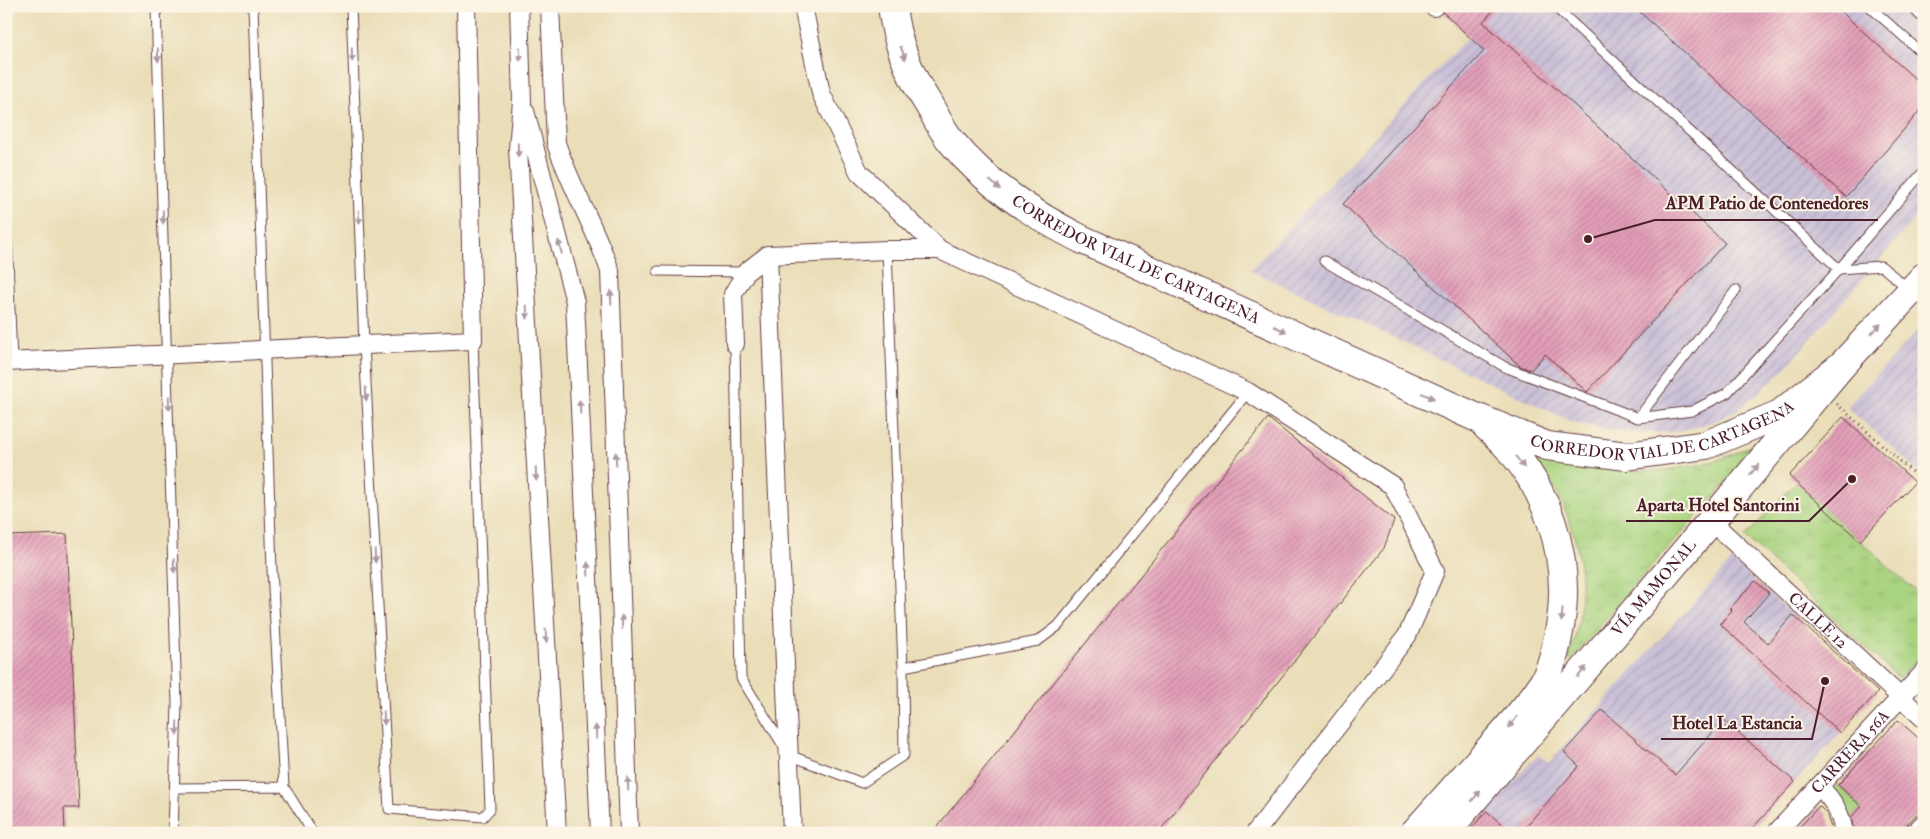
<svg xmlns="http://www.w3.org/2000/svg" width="1930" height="839" font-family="'IM FELL Double Pica',serif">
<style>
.industrial{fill:url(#industrial-furrows)}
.grass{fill:url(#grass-tufts);stroke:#797955}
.building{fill:url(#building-hatch)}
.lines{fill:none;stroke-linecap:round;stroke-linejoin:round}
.service-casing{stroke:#623c40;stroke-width:11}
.minor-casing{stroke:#623c40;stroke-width:20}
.primary-casing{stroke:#623c40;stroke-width:30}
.path{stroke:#623c40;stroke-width:3;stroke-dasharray:1 4;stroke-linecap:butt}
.service{stroke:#fff;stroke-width:9}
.minor{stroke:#fff;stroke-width:18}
.primary{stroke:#fff;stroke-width:28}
.oneway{fill:#ae9aa0}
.labels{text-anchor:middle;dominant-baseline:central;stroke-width:4;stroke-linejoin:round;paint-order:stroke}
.street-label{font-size:16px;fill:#4a1f2b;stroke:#fcf5e5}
.leader{fill:none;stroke:#4a1f2b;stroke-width:2}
.callout-dot{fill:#4a1f2b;stroke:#fcf5e5;stroke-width:2}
.callout-label{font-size:18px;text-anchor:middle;font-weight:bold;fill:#4a1f2b;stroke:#fcf5e5;stroke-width:4;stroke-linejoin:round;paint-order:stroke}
</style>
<defs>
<pattern id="industrial-furrows" width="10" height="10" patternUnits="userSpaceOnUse" patternTransform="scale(1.25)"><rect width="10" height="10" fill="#c9bfd7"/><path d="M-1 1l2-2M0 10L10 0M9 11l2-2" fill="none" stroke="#aea4b9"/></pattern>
<pattern id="grass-tufts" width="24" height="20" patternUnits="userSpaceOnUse" patternTransform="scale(1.25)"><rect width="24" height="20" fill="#a8d37f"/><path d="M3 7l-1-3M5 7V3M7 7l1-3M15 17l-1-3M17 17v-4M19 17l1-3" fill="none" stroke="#92b56e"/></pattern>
<pattern id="building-hatch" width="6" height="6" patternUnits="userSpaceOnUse" patternTransform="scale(1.25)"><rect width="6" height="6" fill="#e39fb9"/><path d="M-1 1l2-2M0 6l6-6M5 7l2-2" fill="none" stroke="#ba8197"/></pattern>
</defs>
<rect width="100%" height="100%" fill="#fcf5e5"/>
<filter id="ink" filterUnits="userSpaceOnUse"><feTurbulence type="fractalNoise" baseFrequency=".02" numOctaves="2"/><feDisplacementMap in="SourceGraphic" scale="10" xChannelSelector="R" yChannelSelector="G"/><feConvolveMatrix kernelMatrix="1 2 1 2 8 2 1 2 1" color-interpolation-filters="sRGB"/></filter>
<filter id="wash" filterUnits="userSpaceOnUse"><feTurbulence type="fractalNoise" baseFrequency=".0096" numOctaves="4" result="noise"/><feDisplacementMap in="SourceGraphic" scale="20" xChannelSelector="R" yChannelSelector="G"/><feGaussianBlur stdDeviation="1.12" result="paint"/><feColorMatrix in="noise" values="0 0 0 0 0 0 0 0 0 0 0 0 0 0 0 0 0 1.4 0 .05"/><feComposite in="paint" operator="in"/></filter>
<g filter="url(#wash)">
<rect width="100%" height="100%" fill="#eadeb9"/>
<path class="industrial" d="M 1497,6 L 1905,6 L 1924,23 L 1924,208 L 1781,373 L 1733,413 L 1710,423 L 1678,432 L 1641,433 L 1608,430 L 1573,422 L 1250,270 Z
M 1924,324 L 1924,476 L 1847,407 Z
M 1732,560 L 1793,615 L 1756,656 L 1840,733 L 1748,833 L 1467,833 L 1538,754 L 1549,763 Z"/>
<path class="grass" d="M 1516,438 C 1539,447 1561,456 1585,463 C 1625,475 1674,472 1714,461 C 1725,458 1736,453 1746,448 C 1751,446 1754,442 1760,441 L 1761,444 L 1622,599 L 1571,660 L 1568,659 C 1588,608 1585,550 1561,501 C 1550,477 1533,458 1516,438 Z
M 1796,482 L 1924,599 L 1924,652 L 1899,678 L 1745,537 Z
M 1838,785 L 1867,812 L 1855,814 L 1849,819 L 1832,792 Z"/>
<g id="blocks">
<path class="building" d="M 1445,6 L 1497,6 L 1483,22 L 1725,243 L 1587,392 L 1545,354 L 1531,370 L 1520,366 L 1343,204 L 1484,51 L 1443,12 Z
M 1633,6 L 1835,6 L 1924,87 L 1924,106 L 1846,197 Z
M 1843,417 L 1915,482 L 1860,541 L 1789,476 Z
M 1268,418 L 1394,520 L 1384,548 L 1158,833 L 932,833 Z
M 67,534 L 79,808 L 64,808 L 65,833 L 6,833 L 6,536 Z
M 1755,581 L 1769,593 L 1744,622 L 1768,643 L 1793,615 L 1878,692 L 1840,733 L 1720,624 L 1732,610 L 1730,608 Z
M 1602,710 L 1675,775 L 1724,720 L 1795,782 L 1748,833 L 1520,833 L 1579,766 L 1564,752 Z
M 1898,720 L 1924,743 L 1924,811 L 1916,815 L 1906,825 L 1904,833 L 1854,833 L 1851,817 L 1862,807 L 1838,785 Z
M 1819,806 L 1826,813 L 1833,833 L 1794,833 Z
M 1487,811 L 1511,833 L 1467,833 Z"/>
</g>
</g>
<g filter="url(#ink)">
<use href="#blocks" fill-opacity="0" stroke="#623c40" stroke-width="1"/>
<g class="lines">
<g class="service-casing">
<path id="service" d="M 156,6 L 177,704 L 173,833
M 253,6 L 272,569 L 284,787 L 313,833
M 351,6 L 364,345 L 389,809 L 483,817 L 490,809 L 473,340
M 1554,6 L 1839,269 L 1881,266 L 1909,289
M 1869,6 L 1924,55
M 6,206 L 12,362
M 1324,261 L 1505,367 L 1638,418 L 1692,411 L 1727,393 L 1839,269 L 1924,171
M 658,271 L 746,272
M 735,344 L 741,678 L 789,755 L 862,783 L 904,755 L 903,667 L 887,250
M 1638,418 L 1736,290
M 903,667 L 1038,641 L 1058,626 L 1248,392
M 175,788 L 284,787"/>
</g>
<g class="minor-casing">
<g id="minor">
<path d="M 519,6 L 522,101 L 518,149 L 557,833"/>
<path d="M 550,6 L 556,143 C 571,187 595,227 610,271 L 629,833"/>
<path d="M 803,6 L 821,93 L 859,172 L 940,250"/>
<path d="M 1917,6 L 1924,13"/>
<path d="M 1434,7 L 1435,6"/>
<path d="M 525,111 L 575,302 L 600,833"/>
<path d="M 768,255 L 792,833"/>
<path d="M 735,344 L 733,294 L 746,272 L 768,255 L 887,250 L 940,250 L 1248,392 L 1393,486 L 1435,571 L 1407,636 L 1255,833"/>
<path d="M 6,362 L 473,340 L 466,6"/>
<path id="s1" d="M 1711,521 L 1924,719"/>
<path d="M 1819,786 C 1833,800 1841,813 1844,833"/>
<path id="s2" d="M 1776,833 L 1924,672"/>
<path d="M 1914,833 L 1924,823"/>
</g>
</g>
<g class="primary-casing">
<g id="primary">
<path id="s3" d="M 892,6 C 896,42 910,76 929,105 C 936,117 942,130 951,141 C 986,184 1032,214 1081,239 L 1473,416 L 1547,446 L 1627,456 L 1706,445 L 1780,414 L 1842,365"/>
<path d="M 1414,833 C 1439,805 1465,776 1490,748 C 1506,730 1530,704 1543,683 C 1551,670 1555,652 1558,637 C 1575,559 1547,477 1486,426"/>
<path id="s4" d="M 1445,833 L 1711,521 L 1842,365 L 1924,277"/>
</g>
</g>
<path class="path" d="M 1837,404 L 1924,483"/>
<use href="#service" class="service"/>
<use href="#minor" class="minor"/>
<use href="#primary" class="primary"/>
</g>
<defs><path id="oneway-solid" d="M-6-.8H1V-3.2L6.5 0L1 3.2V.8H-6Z" transform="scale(1.25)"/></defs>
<g class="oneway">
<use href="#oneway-solid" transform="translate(903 53) rotate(70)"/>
<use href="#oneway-solid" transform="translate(520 54) rotate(88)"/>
<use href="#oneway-solid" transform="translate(158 55) rotate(88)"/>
<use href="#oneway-solid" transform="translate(352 55) rotate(88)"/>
<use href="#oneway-solid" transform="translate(518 150) rotate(89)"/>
<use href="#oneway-solid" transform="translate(995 185) rotate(41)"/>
<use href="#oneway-solid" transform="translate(163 217) rotate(88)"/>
<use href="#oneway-solid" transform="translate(359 217) rotate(88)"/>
<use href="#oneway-solid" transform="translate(560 247) rotate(-105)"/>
<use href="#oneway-solid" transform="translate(611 297) rotate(-92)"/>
<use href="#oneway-solid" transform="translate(527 312) rotate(87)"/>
<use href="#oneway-solid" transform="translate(1280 329) rotate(24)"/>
<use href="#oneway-solid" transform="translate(1876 329) rotate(-47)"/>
<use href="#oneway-solid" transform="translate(366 394) rotate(87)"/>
<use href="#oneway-solid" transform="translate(1428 396) rotate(24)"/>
<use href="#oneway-solid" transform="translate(169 403) rotate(88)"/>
<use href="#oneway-solid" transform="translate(580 407) rotate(-93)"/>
<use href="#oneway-solid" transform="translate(616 459) rotate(-92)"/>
<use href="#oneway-solid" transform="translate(1520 462) rotate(53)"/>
<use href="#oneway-solid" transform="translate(1754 470) rotate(-50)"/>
<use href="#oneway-solid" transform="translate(536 474) rotate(87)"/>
<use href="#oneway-solid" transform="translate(375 556) rotate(87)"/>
<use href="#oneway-solid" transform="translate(174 566) rotate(88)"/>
<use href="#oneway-solid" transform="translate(588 569) rotate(-93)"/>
<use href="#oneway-solid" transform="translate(1562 615) rotate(95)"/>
<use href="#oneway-solid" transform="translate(622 622) rotate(-92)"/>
<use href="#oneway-solid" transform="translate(546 636) rotate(87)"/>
<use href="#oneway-solid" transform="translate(1582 672) rotate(-50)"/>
<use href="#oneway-solid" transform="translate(384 718) rotate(87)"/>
<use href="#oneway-solid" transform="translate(1513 722) rotate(128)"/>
<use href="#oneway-solid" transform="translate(177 728) rotate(92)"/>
<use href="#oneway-solid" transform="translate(596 732) rotate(-93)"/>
<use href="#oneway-solid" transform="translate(628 784) rotate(-92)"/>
<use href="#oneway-solid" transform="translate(1476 796) rotate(-49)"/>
</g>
</g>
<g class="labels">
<g class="street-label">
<text stroke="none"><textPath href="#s3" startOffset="371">CORREDOR VIAL DE CARTAGENA</textPath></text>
<text stroke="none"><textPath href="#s3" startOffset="942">CORREDOR VIAL DE CARTAGENA</textPath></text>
<text stroke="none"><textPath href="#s4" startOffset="322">VÍA MAMONAL</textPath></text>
<text stroke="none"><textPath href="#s1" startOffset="146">CALLE 12</textPath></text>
<text stroke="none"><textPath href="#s2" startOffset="110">CARRERA 56A</textPath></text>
</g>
</g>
<path class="leader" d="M1588 239L1655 220H1878M1852 479L1809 521H1626M1825 681L1812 739H1661"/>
<g class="callout-dot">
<circle cx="1588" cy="239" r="5"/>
<circle cx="1852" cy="479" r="5"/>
<circle cx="1825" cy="681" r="5"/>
</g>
<g class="callout-label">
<text x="1767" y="209">APM Patio de Contenedores</text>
<text x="1718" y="511">Aparta Hotel Santorini</text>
<text x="1737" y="729">Hotel La Estancia</text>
</g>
<rect width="1930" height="839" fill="none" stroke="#fcf5e5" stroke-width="25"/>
</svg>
